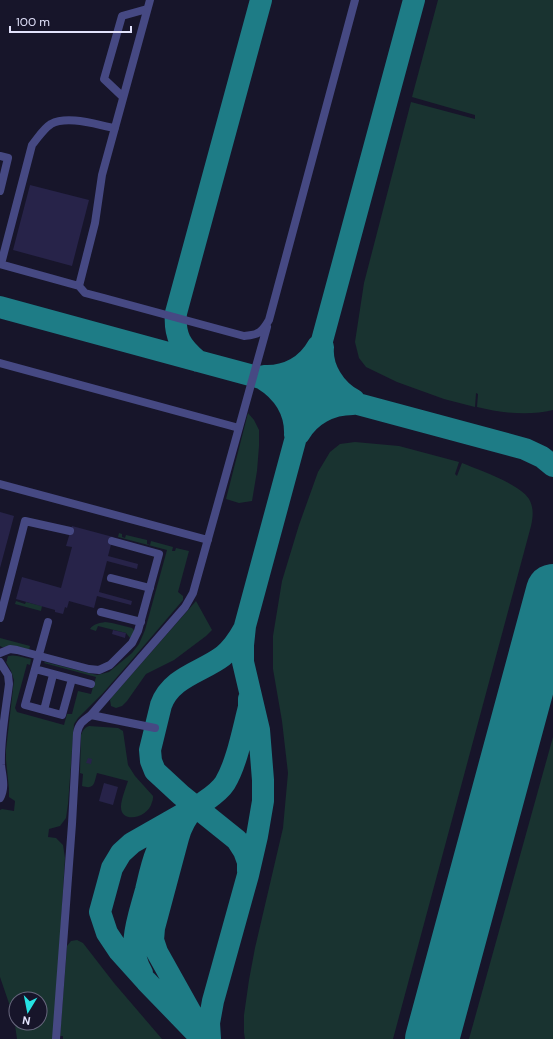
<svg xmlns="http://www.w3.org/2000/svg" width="553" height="1039" font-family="'DM Sans',sans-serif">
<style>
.green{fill:#193330;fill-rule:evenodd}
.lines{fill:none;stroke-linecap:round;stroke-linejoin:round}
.taxiway{stroke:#1e7c86;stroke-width:22}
.runway{stroke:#1e7c86;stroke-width:54}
.building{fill:#272349}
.minor{stroke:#464983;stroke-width:8}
</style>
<rect width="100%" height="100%" fill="#17152a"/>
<path class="green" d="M 438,0 L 553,0 L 553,410 C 529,416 501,413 477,407 L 478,394 L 476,393 L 475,407 L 444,399 L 397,382 L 366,367 L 359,358 L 355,342 L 364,283 L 411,102 L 475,119 L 475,115 L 412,97 Z
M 248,413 L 254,420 L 259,430 L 259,446 L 257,471 L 252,501 L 239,503 L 226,499 Z
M 355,442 L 399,446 L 459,462 L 455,474 L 457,476 L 462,463 C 479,470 520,484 529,499 C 534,508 533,517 531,526 L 393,1039 L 245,1039 L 244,1033 L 244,1015 L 249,980 L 255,948 L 283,828 L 288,773 L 282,721 L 273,669 L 273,636 L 282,581 L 299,525 L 318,472 L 330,452 L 340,444 Z
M 119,533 L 122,534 L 122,537 L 125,538 L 126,535 L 147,540 L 147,544 L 150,545 L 151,541 L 173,547 L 172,551 L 175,551 L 176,548 L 189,551 L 178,592 L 183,596 L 183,600 L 130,662 L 103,693 L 78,718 L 74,724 L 68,804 L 66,818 L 60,826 L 49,829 L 48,837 L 56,838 L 63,845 L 65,858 L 54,1039 L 17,1039 L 14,1018 L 0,977 L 0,810 L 2,809 L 14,811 L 15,801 L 9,797 L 9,789 L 6,760 L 6,750 L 14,680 L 11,671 L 6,662 L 7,661 L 7,659 L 8,656 C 16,654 24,658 31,659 L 30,665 L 27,664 L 15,708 L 17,712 L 64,725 L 67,714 L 72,714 L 78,691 L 91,694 L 96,677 L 44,663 L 45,662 L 97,675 L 109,672 L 132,653 L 139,644 L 145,630 L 167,550 L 118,537 ZM 16,999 L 40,999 L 40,1023 L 16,1023 Z
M 16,601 L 25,604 L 26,602 L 42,606 L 41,611 L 15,604 Z
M 196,601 L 212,630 L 206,636 L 174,660 L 146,674 L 127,701 L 122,706 L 116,708 L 111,706 L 110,700 L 112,697 Z
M 105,622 L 112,623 L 132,628 L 134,630 L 134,633 L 130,638 L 126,633 L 98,626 L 96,631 L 90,629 C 93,624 100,623 105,622 Z
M 0,638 L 30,646 L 29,650 L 2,647 L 0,646 Z
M 89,726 L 118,728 L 123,731 L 128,765 L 135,776 L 153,796 C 153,798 153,800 152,802 C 148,819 120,824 121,806 C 121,800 126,787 128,781 L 97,773 C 94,783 95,790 82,786 L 83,774 L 80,773 L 81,735 C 83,730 84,728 89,726 Z
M 553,737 L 553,1039 L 469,1039 Z
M 77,940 L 83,943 L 114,983 L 162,1039 L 63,1039 L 63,1036 L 60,1036 L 67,946 L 71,941 Z"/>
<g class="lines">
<path class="taxiway" d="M 0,307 L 198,361 L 525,449 L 542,457 L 553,466
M 323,347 C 321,368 335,390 354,400
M 198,361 C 181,347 174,336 176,313 L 261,0
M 264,376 C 287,377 307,366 318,346
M 263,379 C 283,391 296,411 295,435
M 299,434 C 310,415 330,404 353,404
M 244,629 C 238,640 233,648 223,656 C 202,672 171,677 161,705 L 150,750 L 151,761 L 155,771 L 181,795 L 237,840 L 244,851 L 248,862 L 248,871
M 194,809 C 186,817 181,827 178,838 L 154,928 L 153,940 L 157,952 L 195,1020
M 142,973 C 126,947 139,917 146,890 C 149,877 152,863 157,851 C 161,840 169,830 177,821
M 202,1039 L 146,981 L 119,951 L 107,933 L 100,912 L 112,868 L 121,853 L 132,843 L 204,802 C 211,797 220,791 225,783 C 237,763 243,730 249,707 L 249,699
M 210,1039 L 209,1023 L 213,1001 L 248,875 L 257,836 L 263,801 L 263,780 L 259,730 L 243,662 L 243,645 L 245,626 L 414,0"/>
<path class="runway" d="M 432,1039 L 553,591"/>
</g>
<path class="building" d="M 30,185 L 89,200 L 72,266 L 13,250 Z
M 0,512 L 14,516 L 0,568 Z
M 72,526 L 113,537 L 108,556 L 138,564 L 137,569 L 107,561 L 99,592 L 132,601 L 131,605 L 97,596 L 94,608 L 69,601 L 67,608 L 65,607 L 63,614 L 55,612 L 55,610 L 16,599 L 22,577 L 61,588 L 72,547 L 66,546 Z
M 113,630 L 126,633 L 125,638 L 112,634 Z
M 88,758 L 92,759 L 91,764 L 86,763 Z
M 104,783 L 118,787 L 113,805 L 99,801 Z"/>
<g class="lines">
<path class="minor" d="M 123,97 L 104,79 L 122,16 L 147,9
M 0,156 L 8,158 L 0,191
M 0,264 L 79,286 L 85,293 L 104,298 L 244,336 C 259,335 262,332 269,320 L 355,0
M 1,264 L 32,145 C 38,138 43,129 51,124 C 68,115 97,125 115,128
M 79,286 L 95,223 L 102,175 L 150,0
M 0,363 L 239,428
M 0,484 L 208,540
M 111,578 L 150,588
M 101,612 L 141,622
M 0,618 L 25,521 L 70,531
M 48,622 L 25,705 L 62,715 L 72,679
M 0,653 L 10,649 L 17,650 L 89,669 L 99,670 L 110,665 L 132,643 L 138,631 L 159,554 L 112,541
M 0,662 L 8,675 L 9,684 C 6,709 0,739 1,765 C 2,776 6,787 0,798
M 35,669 L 91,684
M 44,710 L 53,675
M 91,715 L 185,607 L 193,593 L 267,327
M 56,1039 L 72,824 L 77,733 C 79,723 83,721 91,715 L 155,728"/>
</g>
<g transform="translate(28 1011) rotate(190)"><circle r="19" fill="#17152a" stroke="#68677e"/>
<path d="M0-3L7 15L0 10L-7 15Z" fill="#26e2e3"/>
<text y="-6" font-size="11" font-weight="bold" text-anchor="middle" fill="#e2e2fb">N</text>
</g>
<path d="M10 26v6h121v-6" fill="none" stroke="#e2e2fb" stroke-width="2"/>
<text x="16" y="26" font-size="12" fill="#e2e2fb" stroke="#17152a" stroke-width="3" paint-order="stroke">100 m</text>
</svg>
